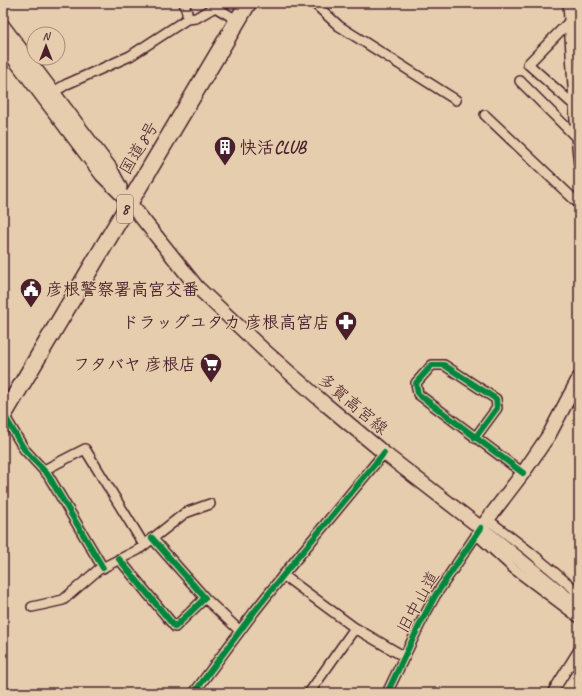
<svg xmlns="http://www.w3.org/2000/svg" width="582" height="696" font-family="Caveat,'Klee One',sans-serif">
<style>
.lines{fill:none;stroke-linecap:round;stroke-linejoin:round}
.minor-casing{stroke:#4a1f2b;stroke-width:12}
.secondary-casing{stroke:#4a1f2b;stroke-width:16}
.trunk-casing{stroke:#4a1f2b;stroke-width:19}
.minor{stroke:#e5cdad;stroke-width:9}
.secondary{stroke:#e5cdad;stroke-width:13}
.trunk{stroke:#e5cdad;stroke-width:16}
.rail{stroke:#4a1f2b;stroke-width:2.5}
.cycleway-casing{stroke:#e5cdad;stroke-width:8}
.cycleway{stroke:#00873e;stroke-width:6}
.labels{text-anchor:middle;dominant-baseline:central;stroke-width:3;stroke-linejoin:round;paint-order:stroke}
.shield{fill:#e5cdad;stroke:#785352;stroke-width:1}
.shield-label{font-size:16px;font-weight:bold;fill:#4a1f2b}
.poi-label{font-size:17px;font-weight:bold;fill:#4a1f2b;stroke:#e5cdad;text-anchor:start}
.street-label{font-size:17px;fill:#4a1f2b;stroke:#e5cdad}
</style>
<rect width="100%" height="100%" fill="#e5cdad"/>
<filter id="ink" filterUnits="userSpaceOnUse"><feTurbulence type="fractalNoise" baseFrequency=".025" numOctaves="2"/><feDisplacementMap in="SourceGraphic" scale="8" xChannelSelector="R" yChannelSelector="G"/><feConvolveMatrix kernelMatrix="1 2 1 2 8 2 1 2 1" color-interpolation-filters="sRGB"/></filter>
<g filter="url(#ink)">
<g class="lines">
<g class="minor-casing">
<path id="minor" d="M 314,3 L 339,26 L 456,100
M 568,3 L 576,137 L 579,165
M 187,19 L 196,18 L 215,7 L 237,20
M 570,21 L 528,64 L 574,105
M 520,81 L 576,137
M 48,95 L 67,84 L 130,56 L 187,19 L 187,12 L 184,3
M 485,115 L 579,204
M 4,415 L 24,449 L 48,475 L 103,568
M 475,438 L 497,408 L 496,399 L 444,365 L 432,365 L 416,383 L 418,394 L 523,473
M 44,470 L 85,449 L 144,545
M 487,519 L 530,552 L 573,588 L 579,598
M 476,534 L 514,569 L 579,618
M 119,559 L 175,627 L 205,598 L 152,538
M 283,575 L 355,628 L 405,657
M 205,598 L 240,631
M 32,607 L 63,600 L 98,570 L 138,550 L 185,513 L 210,504
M 194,693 L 254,612 L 289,568 L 384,453
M 309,693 L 355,628
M 387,693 L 421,622 L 435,596 L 481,528
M 552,693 L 579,650"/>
</g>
<g class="secondary-casing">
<path id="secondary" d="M 3,26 L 110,168 L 120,187
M 3,44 L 102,175 L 129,202 L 197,287 L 266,352 L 324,403 L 384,453 L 481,528 L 579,608
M 481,528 L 523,473 L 549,435 L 579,378"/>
</g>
<g class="trunk-casing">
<path id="trunk" d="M 3,416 L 248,3"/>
</g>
<use href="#minor" class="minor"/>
<use href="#secondary" class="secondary"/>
<use href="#trunk" class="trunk"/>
<path class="rail" d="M 576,3 L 579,43"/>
<g class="cycleway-casing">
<path id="cycleway" d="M 4,415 L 24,449 L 48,475 L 103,568
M 475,438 L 497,408 L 496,399 L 444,365 L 432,365 L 416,383 L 418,394 L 523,473
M 119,559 L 175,627 L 205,598 L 152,538
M 194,693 L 254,612 L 289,568 L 384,453
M 387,693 L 421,622 L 435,596 L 481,528"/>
</g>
<use href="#cycleway" class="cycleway"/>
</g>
</g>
<defs>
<g id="building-pin" transform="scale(1.15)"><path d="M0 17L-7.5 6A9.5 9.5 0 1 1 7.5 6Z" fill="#4a1f2b" stroke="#e5cdad"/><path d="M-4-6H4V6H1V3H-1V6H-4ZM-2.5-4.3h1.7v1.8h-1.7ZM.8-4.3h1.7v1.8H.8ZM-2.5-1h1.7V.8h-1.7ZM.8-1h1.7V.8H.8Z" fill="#fff"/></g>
<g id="civic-pin" transform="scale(1.15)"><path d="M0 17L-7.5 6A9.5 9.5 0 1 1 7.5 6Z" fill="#4a1f2b" stroke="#e5cdad"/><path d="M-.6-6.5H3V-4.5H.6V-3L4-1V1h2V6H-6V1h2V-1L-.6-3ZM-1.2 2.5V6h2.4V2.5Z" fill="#fff"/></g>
<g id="pharmacy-pin" transform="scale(1.15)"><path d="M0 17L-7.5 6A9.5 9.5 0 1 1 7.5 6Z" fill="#4a1f2b" stroke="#e5cdad"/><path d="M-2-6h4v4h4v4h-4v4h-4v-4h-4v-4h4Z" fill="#fff"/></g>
<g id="supermarket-pin" transform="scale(1.15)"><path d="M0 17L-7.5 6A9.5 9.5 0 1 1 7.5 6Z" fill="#4a1f2b" stroke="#e5cdad"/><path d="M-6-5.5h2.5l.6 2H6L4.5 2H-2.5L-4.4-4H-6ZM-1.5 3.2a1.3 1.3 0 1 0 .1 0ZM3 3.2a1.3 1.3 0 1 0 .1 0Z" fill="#fff"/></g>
</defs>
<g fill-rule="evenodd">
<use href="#building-pin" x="225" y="147"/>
<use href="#civic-pin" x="31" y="289"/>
<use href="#pharmacy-pin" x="346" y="322"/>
<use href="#supermarket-pin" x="211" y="364"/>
</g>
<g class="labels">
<rect class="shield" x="117" y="195" width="16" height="28" rx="3"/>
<g class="shield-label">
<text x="125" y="209">8</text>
</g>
<g class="poi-label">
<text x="240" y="147">快活CLUB</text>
<text x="46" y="289">彦根警察署高宮交番</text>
<text x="330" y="322" text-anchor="end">ドラッグユタカ 彦根高宮店</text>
<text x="196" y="364" text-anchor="end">フタバヤ 彦根店</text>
</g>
<g class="street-label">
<text transform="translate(139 148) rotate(-59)">国道8号</text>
<text transform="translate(353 404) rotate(40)">多賀高宮線</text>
<text transform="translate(418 602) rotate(-61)">旧中山道</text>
</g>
</g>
<rect width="582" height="696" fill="none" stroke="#e5cdad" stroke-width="16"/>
<rect x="8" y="8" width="566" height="680" fill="none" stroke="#4a1f2b" stroke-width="1.5" filter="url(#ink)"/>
<g transform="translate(46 46)"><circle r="19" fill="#e5cdad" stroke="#a78779"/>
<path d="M0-3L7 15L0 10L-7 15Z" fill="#4a1f2b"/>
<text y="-6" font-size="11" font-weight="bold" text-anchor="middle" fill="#4a1f2b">N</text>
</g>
</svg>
